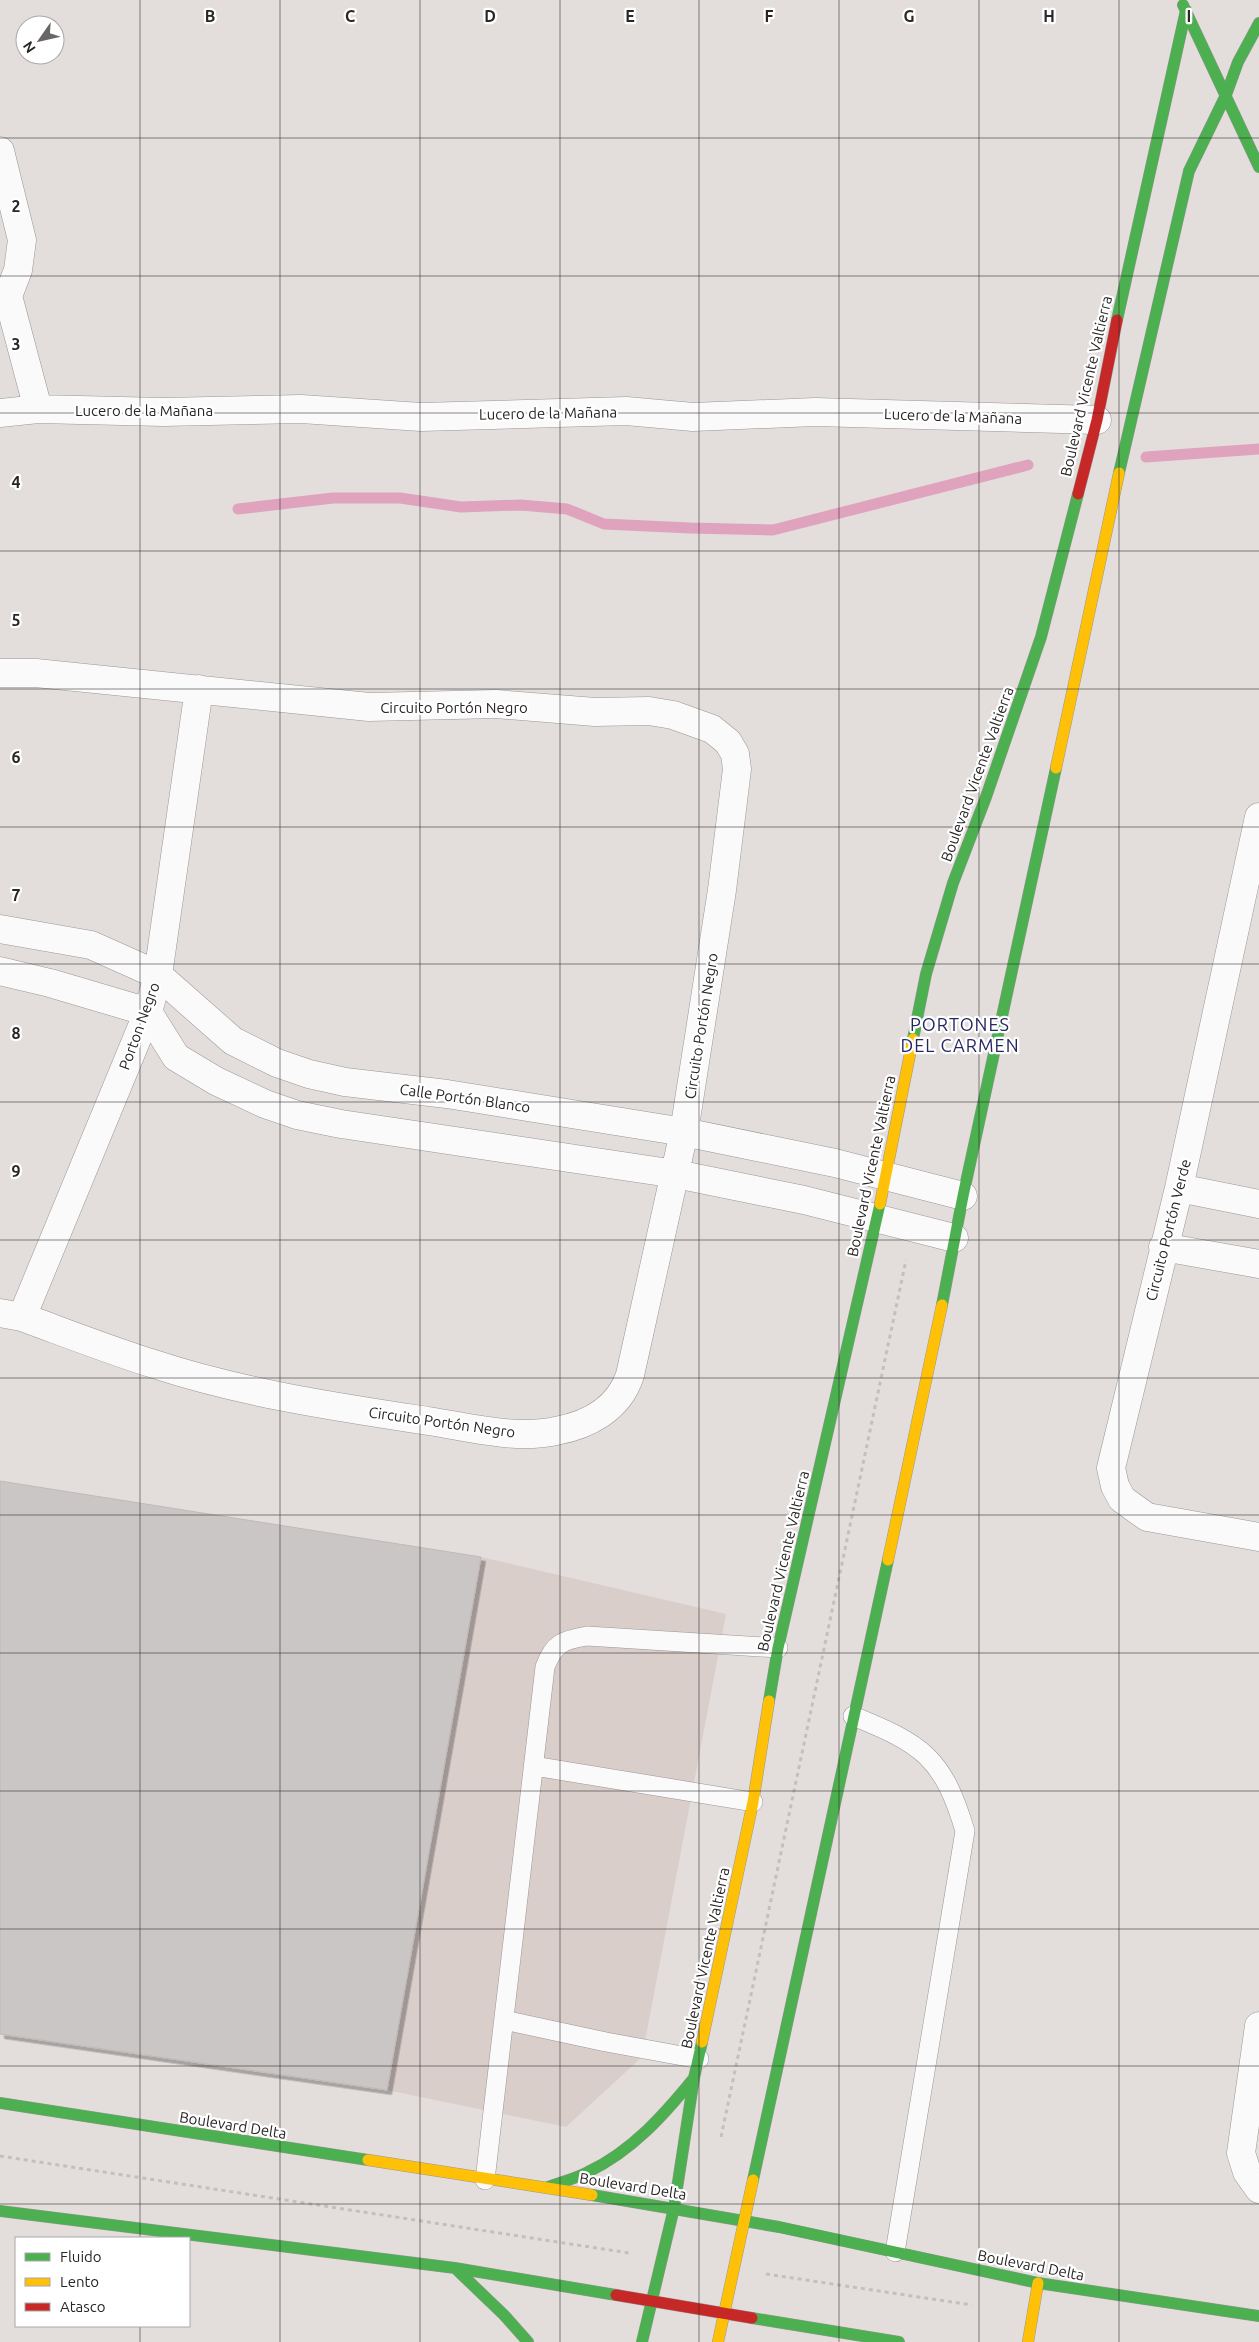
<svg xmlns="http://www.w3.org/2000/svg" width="1259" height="2342" font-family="Ubuntu,sans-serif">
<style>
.built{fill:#daceca}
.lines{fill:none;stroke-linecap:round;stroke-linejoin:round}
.stream{stroke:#e0a3be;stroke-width:11}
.building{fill:#cac6c5;stroke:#bfbaba;filter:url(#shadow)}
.lane-casing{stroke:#9a9695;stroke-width:20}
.street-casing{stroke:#9a9695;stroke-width:29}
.fast-casing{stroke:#9a9695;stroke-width:12}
.slow-casing{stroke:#9a9695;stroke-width:12}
.jam-casing{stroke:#9a9695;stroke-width:12}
.path{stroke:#c2c0bf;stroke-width:3;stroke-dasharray:4 4;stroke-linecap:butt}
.lane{stroke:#fbfafa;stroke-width:19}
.street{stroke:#fbfafa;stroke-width:28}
.fast{stroke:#4caf50;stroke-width:11}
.slow{stroke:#ffc107;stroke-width:11}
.jam{stroke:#c62828;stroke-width:11}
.grid{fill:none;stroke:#292625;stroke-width:1;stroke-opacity:0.55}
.labels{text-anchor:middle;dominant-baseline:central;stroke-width:4.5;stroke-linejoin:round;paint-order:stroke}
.street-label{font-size:15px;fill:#292625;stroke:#fff}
.quarter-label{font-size:18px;letter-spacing:1px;fill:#262760;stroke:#fff}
.grid-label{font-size:16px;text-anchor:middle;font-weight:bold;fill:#292625;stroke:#fff;stroke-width:4.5;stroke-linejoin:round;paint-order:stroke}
</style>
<defs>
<filter id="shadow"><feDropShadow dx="4.5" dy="4.5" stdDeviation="0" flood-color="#0004"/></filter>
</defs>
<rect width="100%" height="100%" fill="#e3dedc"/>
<path class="built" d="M 481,1557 L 726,1614 L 642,2057 L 566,2127 L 387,2090 Z"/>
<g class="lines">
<path class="stream" d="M 1146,457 L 1259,449
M 238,509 L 333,498 L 400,498 L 461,507 L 521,505 L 567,509 L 604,524 L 690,528 L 773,530 L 1028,465"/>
</g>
<path class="building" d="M 0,1481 L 481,1557 L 387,2090 L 0,2034 Z"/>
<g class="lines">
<g class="lane-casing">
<path id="lane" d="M 853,1716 C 922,1744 943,1757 965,1831 L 895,2252
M 534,1766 L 753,1802
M 504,2020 L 606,2042 L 699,2059
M 485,2180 L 545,1667 C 554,1643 563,1640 587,1636 L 778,1648"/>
</g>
<g class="street-casing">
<path id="street" d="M 0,151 L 22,240 L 18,270 L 8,296 L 0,298
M 8,296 L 38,409
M 0,413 L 38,409 L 163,412 L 301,409 L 421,417 L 626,411 L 693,417 L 815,412 L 1097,420
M 0,673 L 36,673 L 369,707 L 496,704 L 595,712 L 649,711 L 673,715 L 712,729 L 728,742 L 735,754 L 737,769 L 722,890 L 684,1132 L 630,1375 C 619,1409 588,1425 556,1431 C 514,1440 469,1427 428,1421 C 336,1407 242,1393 154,1364 C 109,1350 66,1333 22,1317 L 0,1313
M 1259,817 L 1179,1188 L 1111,1468 L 1115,1486 L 1122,1499 L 1147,1517 L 1259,1537
M 0,929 L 91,945 L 158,975 L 233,1041 L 277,1063 L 309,1074 L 345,1082 L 447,1094 L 684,1132 L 835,1163 L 963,1196
M 0,971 L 50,983 L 148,1012 L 176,1057 L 216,1081 L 265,1104 L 297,1115 L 341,1124 L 676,1174 L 804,1200 L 954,1238
M 1179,1188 L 1259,1204
M 1163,1247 L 1259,1264
M 22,1317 L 148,1012 L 158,975 L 199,689
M 1259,2026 L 1241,2153 L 1247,2172 L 1259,2189"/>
</g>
<g class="fast-casing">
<path id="fast" d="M 1183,5 L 1259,167
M 1117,320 L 1186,10
M 1119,473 L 1189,171 L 1226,95 L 1238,62 L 1259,23
M 913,1039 L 926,974 L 953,883 L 986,797 L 1041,637 L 1078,494
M 942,1305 L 963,1196 L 1056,768
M 769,1701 L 778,1648 L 880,1204
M 0,2103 L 368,2160
M 753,2180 L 888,1560
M 548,2187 C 561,2182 575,2179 588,2172 C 632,2151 664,2115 694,2078
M 592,2195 L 779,2227 L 1038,2283 L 1259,2316
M 0,2211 L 455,2268 L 616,2295
M 455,2268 L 504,2315 L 528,2342
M 752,2318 L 899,2342
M 642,2342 L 674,2208 L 694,2078 L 702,2042"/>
</g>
<g class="slow-casing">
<path id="slow" d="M 1056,768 L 1119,473
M 880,1204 L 913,1039
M 888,1560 L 942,1305
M 702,2042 L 753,1802 L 769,1701
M 368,2160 L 592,2195
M 718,2342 L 753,2180
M 1028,2342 L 1038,2283"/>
</g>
<g class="jam-casing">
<path id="jam" d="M 1078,494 L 1097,420 L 1117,320
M 616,2295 L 752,2318"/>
</g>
<path class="path" d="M 721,2137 L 906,1260
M 0,2156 L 629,2253
M 766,2274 L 972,2305"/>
<use href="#lane" class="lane"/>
<use href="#street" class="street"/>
<use href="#fast" class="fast"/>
<use href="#slow" class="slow"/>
<use href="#jam" class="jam"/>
</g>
<path class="grid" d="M 140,0 L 140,2238M 280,0 L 280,2342M 420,0 L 420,2342M 560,0 L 560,2342M 699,0 L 699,2342M 839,0 L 839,2342M 979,0 L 979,2342M 1119,0 L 1119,2342M 0,138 L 1259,138M 0,276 L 1259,276M 0,413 L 1259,413M 0,551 L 1259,551M 0,689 L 1259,689M 0,827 L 1259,827M 0,964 L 1259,964M 0,1102 L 1259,1102M 0,1240 L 1259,1240M 0,1378 L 1259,1378M 0,1515 L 1259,1515M 0,1653 L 1259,1653M 0,1791 L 1259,1791M 0,1929 L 1259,1929M 0,2066 L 1259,2066M 0,2204 L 1259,2204M 140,2326 L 140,2342"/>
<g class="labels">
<g class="street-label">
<text transform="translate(1086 386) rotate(-77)">Boulevard Vicente Valtierra</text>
<text x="144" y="410">Lucero de la Mañana</text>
<text transform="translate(548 413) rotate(-1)">Lucero de la Mañana</text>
<text transform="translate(953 416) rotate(2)">Lucero de la Mañana</text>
<text x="454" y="707">Circuito Portón Negro</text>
<text transform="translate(977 774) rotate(-70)">Boulevard Vicente Valtierra</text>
<text transform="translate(139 1026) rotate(-70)">Porton Negro</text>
<text transform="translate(701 1026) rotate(-81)">Circuito Portón Negro</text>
<text transform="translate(465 1098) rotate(8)">Calle Portón Blanco</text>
<text transform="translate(871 1166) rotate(-78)">Boulevard Vicente Valtierra</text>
<text transform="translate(1168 1230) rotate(-76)">Circuito Portón Verde</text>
<text transform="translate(442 1422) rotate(8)">Circuito Portón Negro</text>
<text transform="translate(783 1561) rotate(-77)">Boulevard Vicente Valtierra</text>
<text transform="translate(705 1958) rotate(-78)">Boulevard Vicente Valtierra</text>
<text transform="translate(233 2125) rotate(9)">Boulevard Delta</text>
<text transform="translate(633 2186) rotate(9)">Boulevard Delta</text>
<text transform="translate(1031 2265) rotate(11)">Boulevard Delta</text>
</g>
<g class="quarter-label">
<text x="960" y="1024">PORTONES<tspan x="960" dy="21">DEL CARMEN</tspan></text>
</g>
</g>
<g class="grid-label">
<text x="210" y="22">B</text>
<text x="350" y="22">C</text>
<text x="490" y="22">D</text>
<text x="630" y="22">E</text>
<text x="769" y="22">F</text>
<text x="909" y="22">G</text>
<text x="1049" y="22">H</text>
<text x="1189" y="22">I</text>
<text x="16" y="212">2</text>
<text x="16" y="350">3</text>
<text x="16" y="488">4</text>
<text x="16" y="626">5</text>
<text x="16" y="763">6</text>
<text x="16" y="901">7</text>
<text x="16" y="1039">8</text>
<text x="16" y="1177">9</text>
</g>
<rect x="15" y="2237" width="175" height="90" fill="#ffffff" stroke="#a9a8a8"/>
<rect x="25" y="2253" width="25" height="8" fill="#4caf50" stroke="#a9a8a8"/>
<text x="60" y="2262" font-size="15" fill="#292625">Fluido</text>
<rect x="25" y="2278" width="25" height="8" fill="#ffc107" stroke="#a9a8a8"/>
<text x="60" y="2287" font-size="15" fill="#292625">Lento</text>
<rect x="25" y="2303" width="25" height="8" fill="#c62828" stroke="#a9a8a8"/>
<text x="60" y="2312" font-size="15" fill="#292625">Atasco</text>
<g transform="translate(40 40) rotate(236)"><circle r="24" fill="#ffffff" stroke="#a9a8a8"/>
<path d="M0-4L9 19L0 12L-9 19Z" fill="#6a6665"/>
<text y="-8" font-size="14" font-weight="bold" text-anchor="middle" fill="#292625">N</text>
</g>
</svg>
